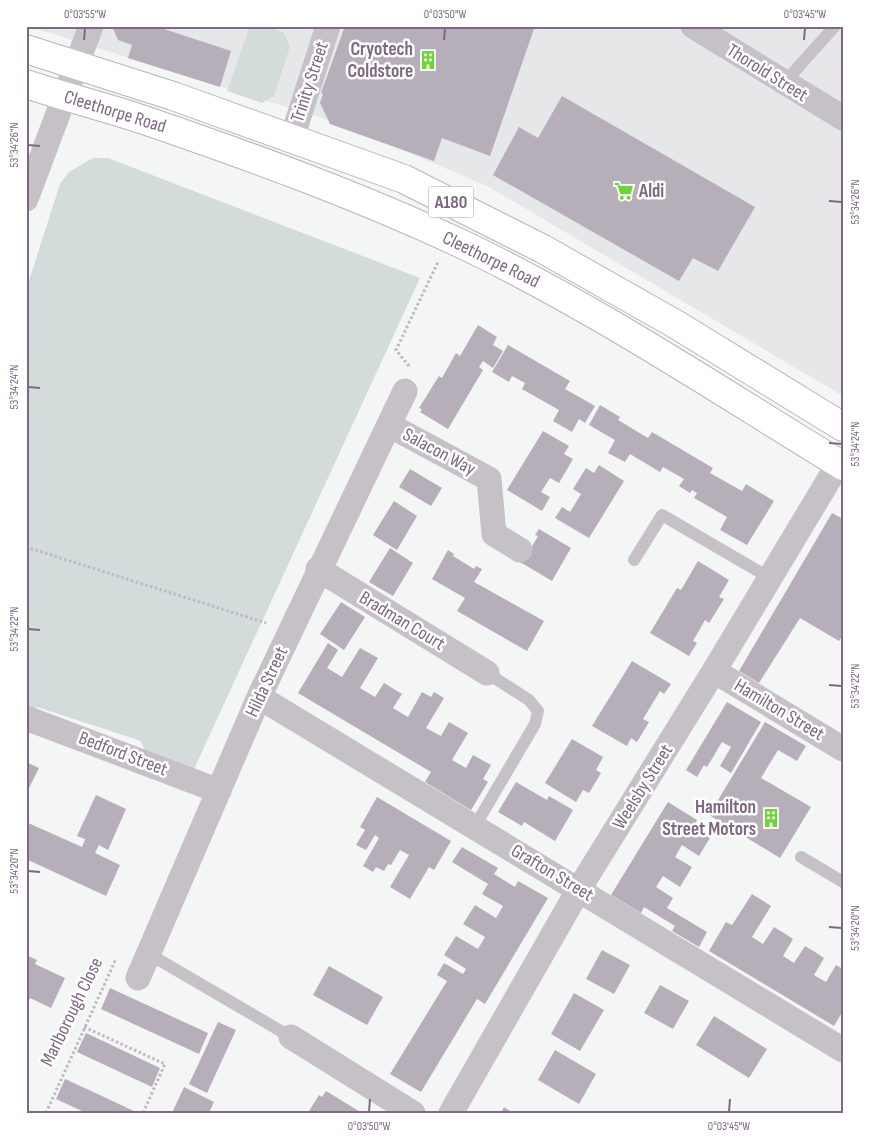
<svg xmlns="http://www.w3.org/2000/svg" width="869" height="1139" font-family="'Sofia Sans Condensed',sans-serif">
<style>
.built{fill:#e6e7e8}
.green{fill:#d3dbdb}
.building{fill:#b6aeb9}
.lines{fill:none;stroke-linecap:round;stroke-linejoin:round}
.primary-casing{stroke:#bab4bb;stroke-width:30}
.path{stroke:#bebabf;stroke-width:3;stroke-dasharray:2.5 2.5;stroke-linecap:butt}
.lane{stroke:#c6c0c7;stroke-width:12}
.street{stroke:#c6c0c7;stroke-width:25}
.primary{stroke:#fff;stroke-width:28}
.ticks{fill:none;stroke:#7e6882;stroke-width:2}
.labels{text-anchor:middle;dominant-baseline:central;stroke-width:5;stroke-linejoin:round;paint-order:stroke}
.shield{fill:#fff;stroke:#a595a8;stroke-width:1}
.shield-label{font-size:18px;font-weight:bold;fill:#7e6882}
.poi-label{font-size:19px;font-weight:bold;fill:#7e6882;stroke:#fff;text-anchor:end}
.street-label{font-size:19px;fill:#7e6882;stroke:#fff}
.neatline{fill:none;stroke:#7e6882;stroke-width:2}
.ticks-label{font-size:12px;text-anchor:middle;fill:#7e6882}
</style>
<rect width="100%" height="100%" fill="#f4f6f5"/>
<path class="built" d="M 27,26 L 843,26 L 843,396 L 489,187 L 344,125 Z"/>
<path class="green" d="M 250,26 L 265,26 L 283,32 L 290,46 L 274,96 L 262,103 L 227,91 Z
M 93,158 L 108,158 L 420,278 L 194,769 L 146,754 L 141,741 L 37,707 L 26,713 L 26,290 L 60,184 L 69,172 Z"/>
<path class="building" d="M 112,26 L 155,26 L 231,51 L 220,87 L 128,58 L 132,45 L 118,40 Z
M 345,26 L 535,26 L 490,156 L 442,138 L 434,161 L 330,124 L 320,103 L 323,94 L 321,93 Z
M 562,96 L 755,207 L 718,271 L 693,258 L 679,281 L 493,175 L 519,127 L 538,138 Z
M 478,325 L 497,337 L 493,345 L 503,351 L 493,368 L 483,361 L 479,367 L 483,370 L 448,429 L 420,412 L 422,409 L 419,408 L 439,376 L 442,378 L 456,353 L 460,356 Z
M 508,345 L 570,381 L 565,389 L 595,406 L 585,423 L 579,419 L 572,432 L 553,421 L 559,410 L 522,389 L 525,383 L 512,376 L 509,382 L 492,372 Z
M 600,405 L 620,417 L 618,420 L 648,438 L 652,432 L 713,468 L 710,473 L 742,491 L 746,484 L 774,501 L 747,545 L 720,530 L 727,517 L 694,498 L 697,493 L 692,490 L 690,493 L 679,486 L 684,479 L 663,467 L 660,472 L 630,454 L 625,462 L 608,453 L 615,440 L 589,425 Z
M 543,431 L 569,446 L 564,454 L 573,459 L 559,483 L 550,478 L 541,492 L 550,497 L 542,511 L 507,490 Z
M 599,465 L 624,481 L 589,538 L 555,518 L 562,507 L 570,512 L 575,504 L 581,494 L 573,489 L 586,468 L 594,473 Z
M 410,469 L 442,488 L 431,506 L 399,487 Z
M 394,501 L 417,516 L 397,550 L 373,535 Z
M 832,513 L 843,519 L 843,635 L 839,641 L 800,618 L 759,683 L 739,671 Z
M 539,529 L 571,548 L 552,581 L 520,562 L 527,555 L 538,536 L 535,535 Z
M 390,548 L 413,563 L 393,596 L 369,582 Z
M 448,550 L 454,554 L 453,556 L 474,569 L 476,566 L 482,569 L 474,582 L 544,621 L 527,651 L 457,611 L 465,598 L 432,579 Z
M 698,561 L 729,580 L 719,597 L 724,599 L 709,623 L 705,620 L 693,641 L 697,643 L 689,656 L 650,633 L 677,588 L 681,590 Z
M 341,602 L 365,617 L 344,650 L 320,634 Z
M 328,643 L 338,650 L 327,668 L 342,677 L 360,648 L 378,658 L 360,688 L 375,697 L 384,683 L 402,694 L 393,708 L 408,717 L 422,692 L 431,697 L 434,692 L 444,698 L 426,728 L 441,736 L 449,722 L 468,733 L 452,760 L 466,768 L 473,755 L 491,765 L 483,779 L 488,782 L 471,810 L 425,782 L 431,772 L 298,693 Z
M 632,661 L 671,684 L 664,694 L 660,691 L 643,719 L 649,722 L 637,742 L 631,738 L 627,746 L 592,726 Z
M 727,702 L 761,722 L 731,773 L 720,766 L 731,747 L 722,742 L 707,767 L 704,765 L 697,777 L 686,770 Z
M 765,722 L 806,746 L 797,761 L 778,750 L 761,778 L 811,807 L 780,858 L 709,815 Z
M 572,739 L 603,757 L 596,770 L 601,773 L 589,793 L 583,790 L 576,802 L 545,783 Z
M 26,762 L 39,768 L 26,794 Z
M 516,782 L 547,800 L 549,796 L 573,810 L 555,841 L 524,822 L 522,826 L 498,812 Z
M 96,795 L 126,809 L 108,850 L 99,845 L 95,853 L 120,865 L 106,896 L 26,859 L 26,822 L 82,847 L 85,839 L 77,836 Z
M 377,797 L 451,841 L 434,870 L 429,867 L 410,899 L 390,887 L 409,855 L 400,850 L 391,865 L 388,864 L 384,871 L 376,867 L 373,872 L 363,866 L 379,838 L 375,835 L 366,850 L 356,845 L 365,830 L 360,827 Z
M 668,802 L 697,820 L 694,826 L 711,836 L 699,856 L 682,845 L 675,857 L 692,867 L 680,887 L 663,876 L 656,887 L 673,898 L 667,908 L 707,932 L 699,947 L 672,931 L 675,926 L 644,907 L 641,913 L 611,895 Z
M 462,847 L 498,868 L 494,874 L 515,887 L 518,881 L 548,898 L 485,1004 L 477,999 L 421,1092 L 390,1074 L 447,981 L 437,975 L 444,963 L 463,974 L 466,969 L 444,955 L 456,936 L 478,949 L 485,937 L 463,924 L 475,905 L 496,918 L 503,906 L 482,894 L 488,884 L 452,862 Z
M 752,894 L 771,906 L 752,937 L 763,944 L 774,927 L 784,933 L 793,939 L 783,956 L 794,963 L 805,946 L 815,952 L 824,958 L 814,975 L 826,982 L 836,965 L 843,969 L 843,1011 L 834,1026 L 709,951 L 726,922 L 732,925 Z
M 602,950 L 630,965 L 614,994 L 586,979 Z
M 26,955 L 37,960 L 35,964 L 65,978 L 51,1008 L 30,998 L 26,1006 Z
M 329,966 L 383,997 L 367,1025 L 313,995 Z
M 660,985 L 689,1001 L 673,1029 L 644,1013 Z
M 110,988 L 208,1033 L 199,1054 L 101,1009 Z
M 574,993 L 604,1010 L 580,1051 L 551,1034 Z
M 714,1016 L 767,1049 L 749,1078 L 696,1045 Z
M 218,1022 L 236,1030 L 207,1093 L 189,1084 Z
M 86,1033 L 160,1068 L 152,1087 L 77,1052 Z
M 555,1050 L 596,1074 L 579,1104 L 538,1080 Z
M 65,1079 L 102,1096 L 138,1113 L 86,1113 L 56,1099 Z
M 184,1087 L 214,1102 L 209,1113 L 172,1113 Z
M 326,1091 L 362,1113 L 309,1111 L 319,1095 L 322,1097 Z
M 504,1107 L 513,1113 L 501,1113 Z"/>
<g class="lines">
<g class="primary-casing">
<path id="primary" d="M 26,49 L 173,96 L 404,179 L 543,249 L 677,325 L 843,427
M 26,84 C 65,97 105,107 144,120 C 252,157 362,197 466,246 C 597,309 718,390 843,466"/>
</g>
<path class="path" d="M 409,366 L 396,350 L 438,262
M 26,547 L 266,623
M 84,1027 L 165,1064 L 143,1113
M 46,1113 L 115,961 L 117,960"/>
<path class="lane" d="M 784,83 L 835,26
M 634,560 L 662,515 L 770,578
M 475,826 L 535,724 L 538,711 L 529,700 L 487,673
M 801,857 L 843,882
M 149,954 L 291,1037"/>
<path class="street" d="M 693,26 L 843,118
M 292,138 L 328,26
M 26,199 L 91,26
M 389,425 L 489,479 L 494,534 L 520,550
M 318,569 L 487,673
M 714,671 L 843,749
M 259,697 L 843,1050
M 26,718 L 219,791
M 138,978 L 259,697 L 405,391
M 291,1037 L 413,1113
M 451,1113 L 579,889 L 714,671 L 839,463"/>
<use href="#primary" class="primary"/>
</g>
<path class="ticks" d="M 84,40 L 85,28M 444,40 L 445,28M 804,40 L 805,28M 28,145 L 40,146M 829,201 L 842,202M 28,387 L 40,388M 829,443 L 842,444M 28,629 L 40,630M 829,685 L 842,686M 28,871 L 40,872M 829,927 L 842,928M 369,1112 L 370,1099M 729,1112 L 730,1099"/>
<defs>
<g id="building-bare" transform="scale(1.5)"><path d="M-4-6H4V6H1V3H-1V6H-4ZM-2.5-4.3h1.7v1.8h-1.7ZM.8-4.3h1.7v1.8H.8ZM-2.5-1h1.7V.8h-1.7ZM.8-1h1.7V.8H.8Z" fill="#6fd535" stroke="#fff" stroke-width="2.5" paint-order="stroke"/></g>
<g id="supermarket-bare" transform="scale(1.5)"><path d="M-6-5.5h2.5l.6 2H6L4.5 2H-2.5L-4.4-4H-6ZM-1.5 3.2a1.3 1.3 0 1 0 .1 0ZM3 3.2a1.3 1.3 0 1 0 .1 0Z" fill="#6fd535" stroke="#fff" stroke-width="2.5" paint-order="stroke"/></g>
</defs>
<g fill-rule="evenodd">
<use href="#building-bare" x="428" y="60"/>
<use href="#supermarket-bare" x="624" y="191"/>
<use href="#building-bare" x="771" y="818"/>
</g>
<g class="labels">
<rect class="shield" x="428.5" y="186.5" width="45" height="31" rx="4"/>
<g class="shield-label">
<text x="451" y="202">A180</text>
</g>
<g class="poi-label">
<text x="413" y="49">Cryotech<tspan x="413" dy="22">Coldstore</tspan></text>
<text x="639" y="191" text-anchor="start">Aldi</text>
<text x="756" y="807">Hamilton<tspan x="756" dy="22">Street Motors</tspan></text>
</g>
<g class="street-label">
<text transform="translate(767 73) rotate(32)">Thorold Street</text>
<text transform="translate(310 82) rotate(-72)">Trinity Street</text>
<text transform="translate(115 112) rotate(17)">Cleethorpe Road</text>
<text transform="translate(491 260) rotate(26)">Cleethorpe Road</text>
<text transform="translate(439 452) rotate(28)">Salacon Way</text>
<text transform="translate(402 621) rotate(31)">Bradman Court</text>
<text transform="translate(267 682) rotate(-65)">Hilda Street</text>
<text transform="translate(779 710) rotate(31)">Hamilton Street</text>
<text transform="translate(123 754) rotate(21)">Bedford Street</text>
<text transform="translate(643 787) rotate(-58)">Weelsby Street</text>
<text transform="translate(552 873) rotate(31)">Grafton Street</text>
<text transform="translate(72 1012) rotate(-64)">Marlborough Close</text>
</g>
</g>
<rect width="869" height="1139" fill="none" stroke="#ffffff" stroke-width="55"/>
<rect x="28" y="28" width="814" height="1084" class="neatline"/>
<g class="ticks-label">
<text x="85" y="18">0°03'55"W</text>
<text x="445" y="18">0°03'50"W</text>
<text x="805" y="18">0°03'45"W</text>
<text transform="translate(14 145) rotate(-90)" y="4">53°34'26"N</text>
<text transform="translate(855 202) rotate(-90)" y="4">53°34'26"N</text>
<text transform="translate(14 387) rotate(-90)" y="4">53°34'24"N</text>
<text transform="translate(855 444) rotate(-90)" y="4">53°34'24"N</text>
<text transform="translate(14 629) rotate(-90)" y="4">53°34'22"N</text>
<text transform="translate(855 686) rotate(-90)" y="4">53°34'22"N</text>
<text transform="translate(14 871) rotate(-90)" y="4">53°34'20"N</text>
<text transform="translate(855 928) rotate(-90)" y="4">53°34'20"N</text>
<text x="369" y="1130">0°03'50"W</text>
<text x="729" y="1130">0°03'45"W</text>
</g>
</svg>
